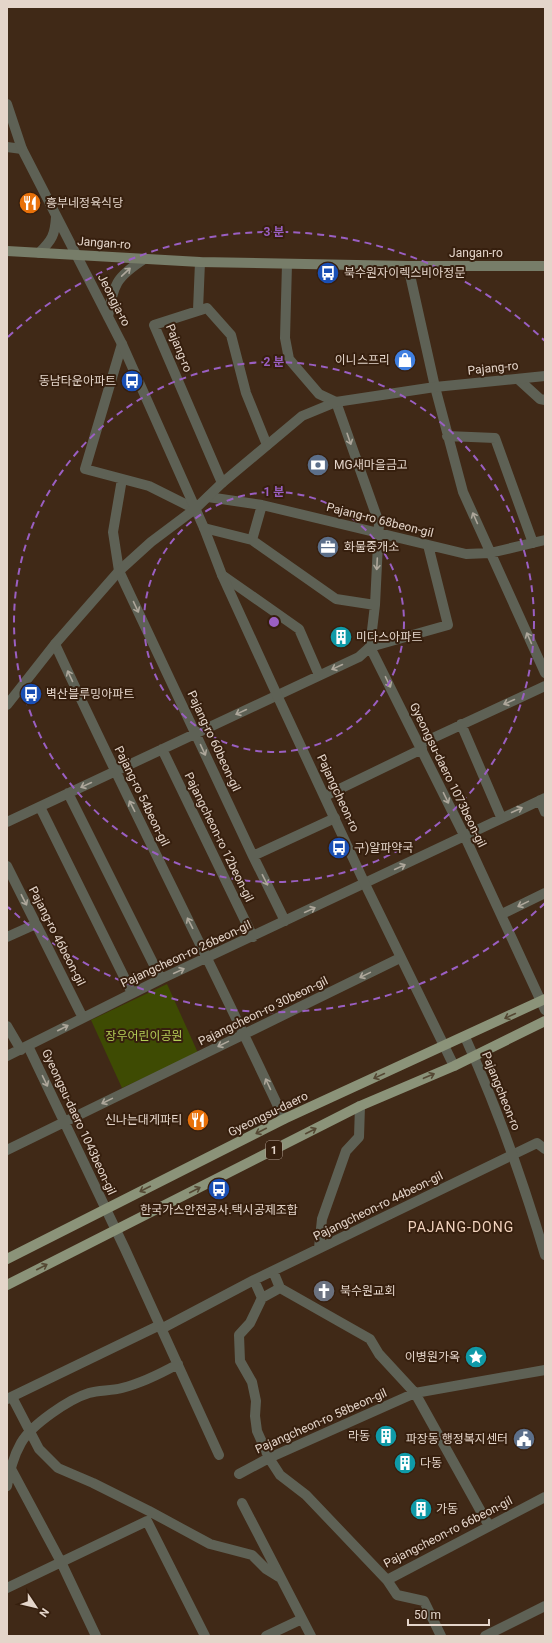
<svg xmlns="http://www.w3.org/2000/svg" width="552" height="1643" font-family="Roboto,'Noto Sans KR',sans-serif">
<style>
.green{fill:#3e4b03}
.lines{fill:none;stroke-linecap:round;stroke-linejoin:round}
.minor{stroke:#5e6155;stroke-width:10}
.tertiary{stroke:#5e6155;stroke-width:10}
.secondary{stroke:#777d69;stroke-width:10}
.primary{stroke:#8b9379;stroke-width:10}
.oneway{stroke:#aea79b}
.oneway2{stroke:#544833}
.ring{fill:none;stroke:#9a5fc2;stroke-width:2;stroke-dasharray:7 5}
.labels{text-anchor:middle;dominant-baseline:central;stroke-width:4;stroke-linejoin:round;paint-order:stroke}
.shield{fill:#361f0e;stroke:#b09e92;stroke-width:1}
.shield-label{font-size:11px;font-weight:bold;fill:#e4d5ca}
.poi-label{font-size:12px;fill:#e4d5ca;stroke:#361f0e;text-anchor:start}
.street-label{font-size:12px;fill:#e4d5ca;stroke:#361f0e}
.park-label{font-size:12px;fill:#b4ce56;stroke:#361f0e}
.quarter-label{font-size:14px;letter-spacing:1px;fill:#f2d3be;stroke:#361f0e}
.centre{fill:#9a5fc2;stroke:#361f0e;stroke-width:2}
.ring-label{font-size:12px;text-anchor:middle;font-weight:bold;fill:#9a5fc2;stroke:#361f0e;stroke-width:4;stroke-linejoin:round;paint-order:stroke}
</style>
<rect width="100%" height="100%" fill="#402917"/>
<path class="green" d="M 167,984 L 198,1053 L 122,1088 L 91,1020 Z"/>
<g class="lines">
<path class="minor" d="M 7,147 L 22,149
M 287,264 L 285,338 L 289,359 L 319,394 L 336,402 L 379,523 L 375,605 L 370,647
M 408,266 L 435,387 L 463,492 L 545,673
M 198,310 L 200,262
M 122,344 L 85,469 L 149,486 L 195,509
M 518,379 L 540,399 L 545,400
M 447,436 L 495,438 L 533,543
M 122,479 L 113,532 L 119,571 L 253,856 L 285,921
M 222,483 L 154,325 L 207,308 L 231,335 L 246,393 L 267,445
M 208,497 L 262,505 L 466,554 L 490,553 L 545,540
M 204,528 L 252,540 L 336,599 L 375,605
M 252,540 L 262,505
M 222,575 L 299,629 L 319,675
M 55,644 C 129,804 210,960 284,1119
M 370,647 L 465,837 L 545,1010
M 461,724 L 501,817
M 420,744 L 545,686
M 162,749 L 253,937
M 68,793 L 161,979
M 325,796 L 422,749
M 540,800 L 545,812
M 40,807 L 132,993
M 7,822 L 359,657 L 370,647 L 448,625 L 428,545
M 253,856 L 335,818
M 7,866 L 83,1018
M 502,914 L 545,893
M 7,937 L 36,924
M 7,1026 L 21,1050
M 28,1046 L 125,1249 L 219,1455
M 7,1056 L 161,979 L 545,798
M 7,1150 L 400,958
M 319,1248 L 322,1219 L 346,1151 L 359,1137 L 360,1106
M 273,1271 L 280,1288 L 370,1339 L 379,1354 L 415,1393 L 489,1526
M 254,1280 L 262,1298 L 250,1323 L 239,1335 L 240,1361 L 252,1382 L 256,1401 L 255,1416 L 257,1431 L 269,1458 L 280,1475 L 306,1495 L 387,1580 L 397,1595 L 424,1601 L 441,1636
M 262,1298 L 280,1288
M 161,1329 L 254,1280 L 537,1143 L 545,1149
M 12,1397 L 39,1449 L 58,1468 L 93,1483 L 149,1511 L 210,1544 L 252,1555 L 266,1569 L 279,1577
M 7,1399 L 160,1325
M 9,1465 L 61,1562 L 96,1636
M 239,1474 L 269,1458 L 415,1393 L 545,1370
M 7,1486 C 10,1471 13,1457 21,1443 C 31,1425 69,1399 89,1393 C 99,1390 111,1391 122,1388 C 142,1383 160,1374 178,1364
M 242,1503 L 311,1636
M 387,1580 L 545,1497
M 7,1588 L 147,1521 L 205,1636
M 266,1636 L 302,1619"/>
<path class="tertiary" d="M 7,104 L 22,149 L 122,344 L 204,528 L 222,575 L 277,695 L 365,884 L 454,1066
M 39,253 C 52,240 55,235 56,217
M 108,317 C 114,284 115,278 144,259
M 7,705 L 55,644 L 119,571 L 151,542 L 195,509 L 222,483 L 302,416 L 336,402 L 435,387 L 545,376
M 465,1037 C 497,1107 523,1181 545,1255
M 485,1636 L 545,1606"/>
<path class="secondary" d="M 7,251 L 200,262 L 408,266 L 545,266"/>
<path class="primary" d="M 7,1259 L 284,1119 L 545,999
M 7,1285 L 360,1106 L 454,1066 L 545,1021"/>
</g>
<defs><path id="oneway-shaft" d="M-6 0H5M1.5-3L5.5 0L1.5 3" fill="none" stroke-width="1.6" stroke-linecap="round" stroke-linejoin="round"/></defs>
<g class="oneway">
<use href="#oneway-shaft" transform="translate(126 272) rotate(-43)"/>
<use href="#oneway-shaft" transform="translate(349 439) rotate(71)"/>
<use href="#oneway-shaft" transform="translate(475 518) rotate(-114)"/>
<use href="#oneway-shaft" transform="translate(377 564) rotate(93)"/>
<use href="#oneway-shaft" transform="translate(136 607) rotate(65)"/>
<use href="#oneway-shaft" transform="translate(529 638) rotate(-114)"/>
<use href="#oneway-shaft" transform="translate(337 667) rotate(155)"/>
<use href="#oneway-shaft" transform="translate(70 676) rotate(-115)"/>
<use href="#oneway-shaft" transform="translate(388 682) rotate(64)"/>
<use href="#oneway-shaft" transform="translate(509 702) rotate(156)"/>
<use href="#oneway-shaft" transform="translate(241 712) rotate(155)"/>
<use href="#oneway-shaft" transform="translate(203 750) rotate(65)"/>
<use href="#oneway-shaft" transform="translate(86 785) rotate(155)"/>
<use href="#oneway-shaft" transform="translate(446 798) rotate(64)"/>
<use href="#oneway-shaft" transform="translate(132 806) rotate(-117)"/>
<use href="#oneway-shaft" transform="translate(517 810) rotate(-24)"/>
<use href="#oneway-shaft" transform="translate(400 867) rotate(-25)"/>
<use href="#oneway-shaft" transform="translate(265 880) rotate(63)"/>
<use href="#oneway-shaft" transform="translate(24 900) rotate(63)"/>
<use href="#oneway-shaft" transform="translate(523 904) rotate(154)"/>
<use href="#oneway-shaft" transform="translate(310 910) rotate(-25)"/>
<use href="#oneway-shaft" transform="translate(190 923) rotate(-117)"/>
<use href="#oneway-shaft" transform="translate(179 971) rotate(-25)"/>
<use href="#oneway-shaft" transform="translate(365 975) rotate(154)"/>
<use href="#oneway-shaft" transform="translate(63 1028) rotate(-27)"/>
<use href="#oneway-shaft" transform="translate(223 1044) rotate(154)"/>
<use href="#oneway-shaft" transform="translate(45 1081) rotate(64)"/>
<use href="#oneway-shaft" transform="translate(268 1084) rotate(-115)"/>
<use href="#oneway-shaft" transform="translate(107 1101) rotate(154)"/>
</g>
<g class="oneway2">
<use href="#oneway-shaft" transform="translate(510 1016) rotate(155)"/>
<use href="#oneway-shaft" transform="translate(379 1076) rotate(155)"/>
<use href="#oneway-shaft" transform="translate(429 1076) rotate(-23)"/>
<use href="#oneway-shaft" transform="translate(261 1131) rotate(153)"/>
<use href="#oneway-shaft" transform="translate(311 1131) rotate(-27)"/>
<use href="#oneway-shaft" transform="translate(145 1189) rotate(153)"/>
<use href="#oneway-shaft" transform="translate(195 1190) rotate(-27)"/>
<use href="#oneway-shaft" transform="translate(42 1267) rotate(-27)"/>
</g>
<g class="ring">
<circle cx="274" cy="622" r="130"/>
<circle cx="274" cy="622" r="260"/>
<path d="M545 903A390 390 0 0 1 8 907M8 337A390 390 0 0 1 545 341"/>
</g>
<defs>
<g id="restaurant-disc" transform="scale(1.15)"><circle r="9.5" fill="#e8710a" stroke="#361f0e"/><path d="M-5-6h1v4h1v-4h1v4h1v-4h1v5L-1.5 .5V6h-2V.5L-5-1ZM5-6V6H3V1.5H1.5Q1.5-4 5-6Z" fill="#fff"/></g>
<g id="bus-disc" transform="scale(1.15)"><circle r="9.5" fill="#1a4fb4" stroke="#361f0e"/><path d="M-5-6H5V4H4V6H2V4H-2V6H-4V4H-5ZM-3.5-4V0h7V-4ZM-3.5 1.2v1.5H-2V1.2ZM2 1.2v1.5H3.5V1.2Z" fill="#fff"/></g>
<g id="shop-disc" transform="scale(1.15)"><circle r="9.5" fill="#3f7fe0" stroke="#361f0e"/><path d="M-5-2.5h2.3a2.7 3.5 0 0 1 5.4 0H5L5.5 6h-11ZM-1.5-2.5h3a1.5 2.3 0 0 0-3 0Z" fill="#fff"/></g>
<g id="bank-disc" transform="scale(1.15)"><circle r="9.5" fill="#5c6f8a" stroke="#361f0e"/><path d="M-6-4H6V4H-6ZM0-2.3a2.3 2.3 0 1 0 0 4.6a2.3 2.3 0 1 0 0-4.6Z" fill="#fff"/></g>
<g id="office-disc" transform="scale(1.15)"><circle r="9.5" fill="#5c6f8a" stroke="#361f0e"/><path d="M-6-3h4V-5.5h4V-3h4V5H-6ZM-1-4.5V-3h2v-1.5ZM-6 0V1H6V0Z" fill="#fff"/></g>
<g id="building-disc" transform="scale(1.15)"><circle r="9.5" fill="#0f9aa8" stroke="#361f0e"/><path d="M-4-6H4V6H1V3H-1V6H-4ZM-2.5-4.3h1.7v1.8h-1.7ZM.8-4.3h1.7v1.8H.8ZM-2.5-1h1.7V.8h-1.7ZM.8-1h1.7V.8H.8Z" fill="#fff"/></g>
<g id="church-disc" transform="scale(1.15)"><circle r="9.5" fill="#6b7280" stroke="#361f0e"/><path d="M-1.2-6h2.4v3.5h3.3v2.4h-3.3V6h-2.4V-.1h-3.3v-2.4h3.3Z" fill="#fff"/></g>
<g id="sight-disc" transform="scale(1.15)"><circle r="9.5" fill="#0f9aa8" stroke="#361f0e"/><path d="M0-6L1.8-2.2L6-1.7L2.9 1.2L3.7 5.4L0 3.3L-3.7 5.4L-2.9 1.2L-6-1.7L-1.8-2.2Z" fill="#fff"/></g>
<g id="civic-disc" transform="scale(1.15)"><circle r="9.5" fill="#5c6f8a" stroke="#361f0e"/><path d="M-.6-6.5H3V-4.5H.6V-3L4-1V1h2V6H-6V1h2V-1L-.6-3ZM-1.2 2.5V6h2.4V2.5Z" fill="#fff"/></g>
</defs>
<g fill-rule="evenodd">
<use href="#restaurant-disc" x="30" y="203"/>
<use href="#bus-disc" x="328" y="273"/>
<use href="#shop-disc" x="405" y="360"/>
<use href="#bus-disc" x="132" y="381"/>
<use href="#bank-disc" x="318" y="465"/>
<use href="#office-disc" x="328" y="547"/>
<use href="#building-disc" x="341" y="637"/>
<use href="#bus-disc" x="31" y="694"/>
<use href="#bus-disc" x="339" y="848"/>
<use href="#restaurant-disc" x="198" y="1120"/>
<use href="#bus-disc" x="219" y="1189"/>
<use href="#church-disc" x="324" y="1291"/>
<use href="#sight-disc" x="476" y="1357"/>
<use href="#building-disc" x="386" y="1436"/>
<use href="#civic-disc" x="524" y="1439"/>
<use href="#building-disc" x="405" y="1463"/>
<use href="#building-disc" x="421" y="1509"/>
</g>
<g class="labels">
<rect class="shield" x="266" y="1141" width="16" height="18" rx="3"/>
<g class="shield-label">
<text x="274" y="1150">1</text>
</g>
<g class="poi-label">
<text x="46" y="203">흥부네정육식당</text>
<text x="344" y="273">북수원자이렉스비아정문</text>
<text x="390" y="360" text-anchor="end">이니스프리</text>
<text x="116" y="381" text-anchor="end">동남타운아파트</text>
<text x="334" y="465">MG새마을금고</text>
<text x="344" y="547">화물중개소</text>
<text x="356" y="637">미다스아파트</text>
<text x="46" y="694">벽산블루밍아파트</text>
<text x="354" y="848">구)알파약국</text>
<text x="182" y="1120" text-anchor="end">신나는대게파티</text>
<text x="219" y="1210" text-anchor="middle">한국가스안전공사.택시공제조합</text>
<text x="340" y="1291">북수원교회</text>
<text x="460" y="1357" text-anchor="end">이병원가옥</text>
<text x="370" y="1436" text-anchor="end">라동</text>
<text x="508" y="1439" text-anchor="end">파장동 행정복지센터</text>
<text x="420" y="1463">다동</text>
<text x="436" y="1509">가동</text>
</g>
<g class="street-label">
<text transform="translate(104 243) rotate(4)">Jangan-ro</text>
<text x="476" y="253">Jangan-ro</text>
<text transform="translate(114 300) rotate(63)">Jeongja-ro</text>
<text transform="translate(179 348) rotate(68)">Pajang-ro</text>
<text transform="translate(493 368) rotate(-6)">Pajang-ro</text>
<text transform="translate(380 520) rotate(14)">Pajang-ro 68beon-gil</text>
<text transform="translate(214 741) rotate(65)">Pajang-ro 60beon-gil</text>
<text transform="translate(448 775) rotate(64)">Gyeongsu-daero 1073beon-gil</text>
<text transform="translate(338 793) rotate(65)">Pajangcheon-ro</text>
<text transform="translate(142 796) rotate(64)">Pajang-ro 54beon-gil</text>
<text transform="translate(219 837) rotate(64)">Pajangcheon-ro 12beon-gil</text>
<text transform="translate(57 936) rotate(63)">Pajang-ro 46beon-gil</text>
<text transform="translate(186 954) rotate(-25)">Pajangcheon-ro 26beon-gil</text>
<text transform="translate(263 1011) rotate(-26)">Pajangcheon-ro 30beon-gil</text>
<text transform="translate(501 1091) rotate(68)">Pajangcheon-ro</text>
<text transform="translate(268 1114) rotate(-26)">Gyeongsu-daero</text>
<text transform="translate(79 1122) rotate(65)">Gyeongsu-daero 1043beon-gil</text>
<text transform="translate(378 1206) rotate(-26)">Pajangcheon-ro 44beon-gil</text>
<text transform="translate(321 1421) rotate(-24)">Pajangcheon-ro 58beon-gil</text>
<text transform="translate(448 1532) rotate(-27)">Pajangcheon-ro 66beon-gil</text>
</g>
<g class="park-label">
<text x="144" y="1036">장우어린이공원</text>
</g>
<g class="quarter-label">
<text x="461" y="1227">PAJANG-DONG</text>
</g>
</g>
<circle cx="274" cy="622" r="6" class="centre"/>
<g class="ring-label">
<text x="274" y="236">3 분</text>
<text x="274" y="366">2 분</text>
<text x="274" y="496">1 분</text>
</g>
<rect width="552" height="1643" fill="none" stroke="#e4d5ca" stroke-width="16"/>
<g transform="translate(36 1607) rotate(125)" stroke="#361f0e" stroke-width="3" paint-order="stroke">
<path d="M0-3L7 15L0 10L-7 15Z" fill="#e4d5ca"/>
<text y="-6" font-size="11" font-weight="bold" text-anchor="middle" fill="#e4d5ca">N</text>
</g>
<path d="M408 1619v6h81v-6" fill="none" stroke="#e4d5ca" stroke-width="2"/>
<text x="414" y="1619" font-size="12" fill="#e4d5ca" stroke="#361f0e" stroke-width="3" paint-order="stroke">50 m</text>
</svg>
